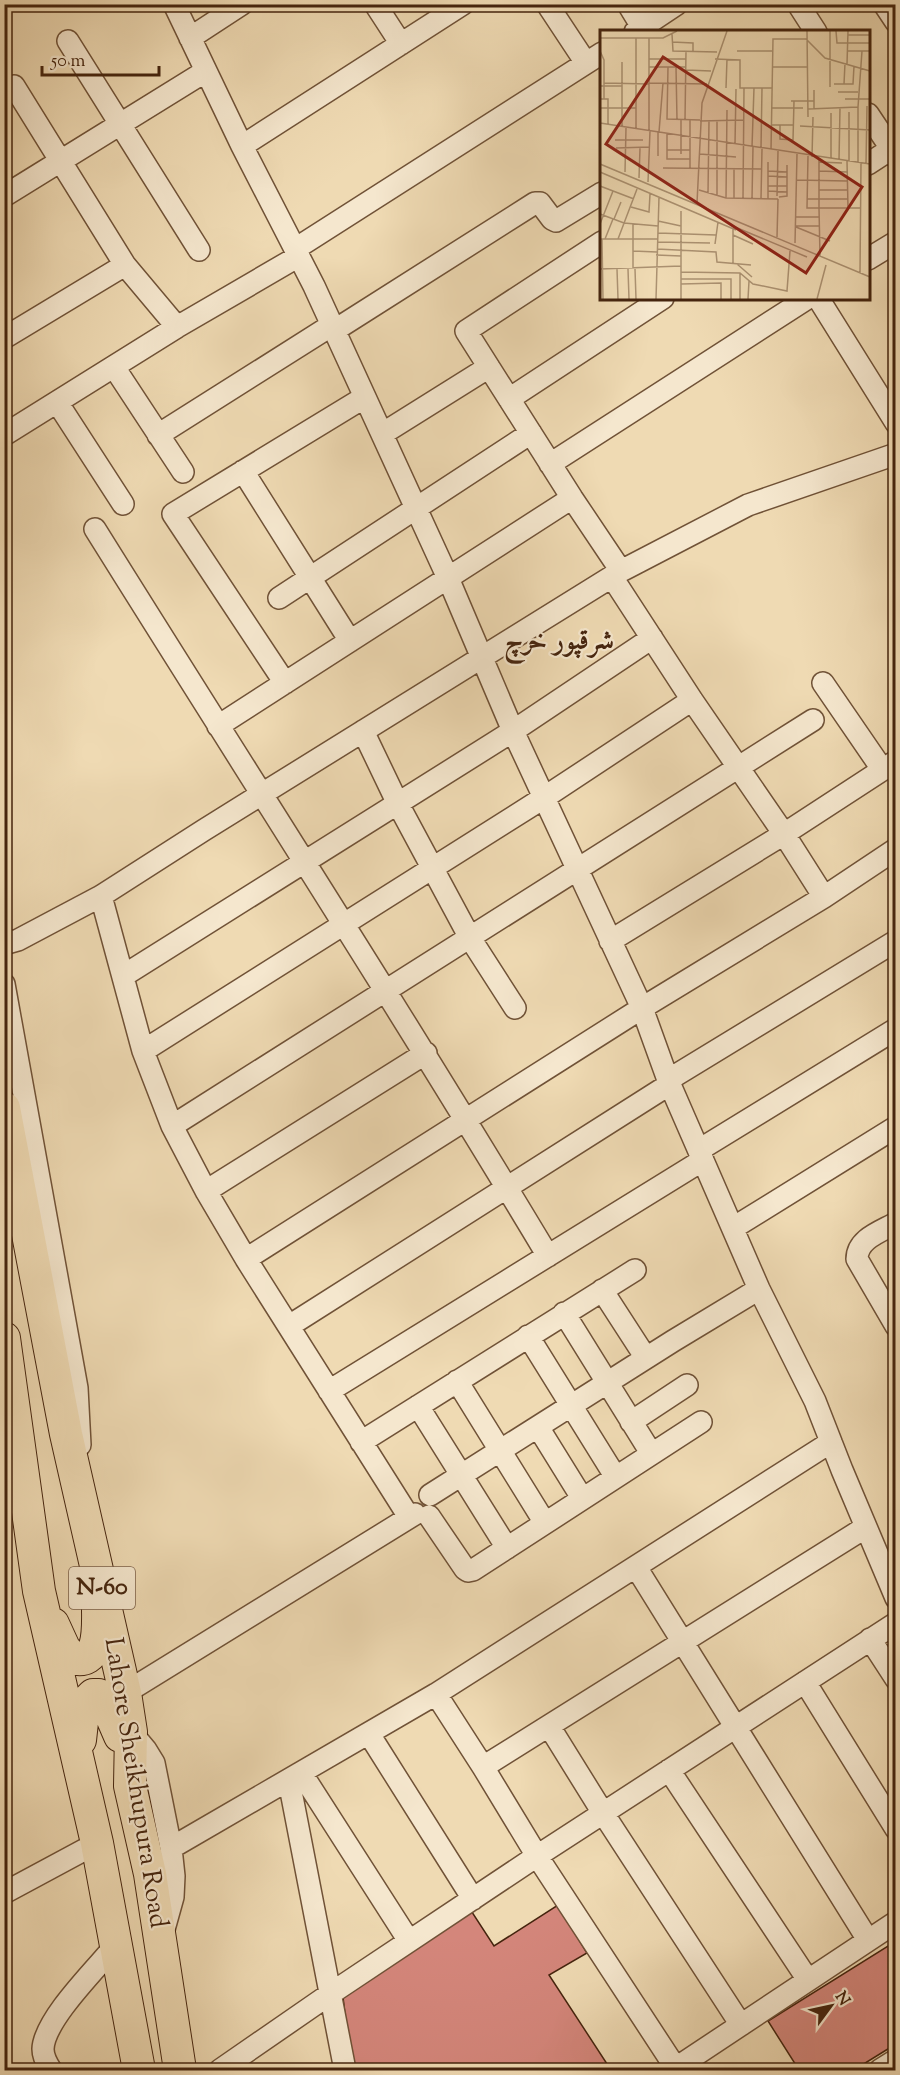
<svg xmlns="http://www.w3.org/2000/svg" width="900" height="2075" font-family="'Sorts Mill Goudy',Amiri,serif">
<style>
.building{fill:#d4867b;stroke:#45240e;stroke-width:1.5}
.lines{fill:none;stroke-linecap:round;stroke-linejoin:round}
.minor-casing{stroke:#705237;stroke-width:24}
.highway-casing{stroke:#45240e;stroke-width:34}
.minor{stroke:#f5e7ce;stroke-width:21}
.highway{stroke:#efdab3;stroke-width:32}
.labels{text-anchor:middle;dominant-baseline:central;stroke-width:4.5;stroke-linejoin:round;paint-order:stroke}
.shield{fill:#f5e7ce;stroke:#7a5e48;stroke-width:1.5}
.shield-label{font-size:24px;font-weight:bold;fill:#45240e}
.street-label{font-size:26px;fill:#45240e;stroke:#f5e7ce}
.quarter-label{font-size:28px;font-weight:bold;fill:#45240e;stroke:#f5e7ce}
.inset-road{fill:none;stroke:#ab9171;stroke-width:1.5}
.view{fill:#8f2418;fill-opacity:0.15;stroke:#8f2418;stroke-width:3}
.inset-edge{fill:none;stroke:#45240e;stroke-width:3}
</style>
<rect width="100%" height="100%" fill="#efdab3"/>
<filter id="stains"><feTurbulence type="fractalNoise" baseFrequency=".00333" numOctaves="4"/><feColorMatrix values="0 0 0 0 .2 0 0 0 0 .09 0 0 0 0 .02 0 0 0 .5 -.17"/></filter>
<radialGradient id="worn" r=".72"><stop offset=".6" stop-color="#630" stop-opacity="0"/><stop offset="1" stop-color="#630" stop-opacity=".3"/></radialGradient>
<path class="building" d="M 558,1905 L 587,1953 L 549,1975 L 611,2070 L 355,2070 L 348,2041 L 343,1997 L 470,1909 L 494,1946 Z
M 896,1941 L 896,2044 L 854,2070 L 799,2070 L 768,2021 Z"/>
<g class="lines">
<g class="minor-casing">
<path id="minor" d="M 174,4 L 242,146 L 314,286 L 448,578 L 513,731 L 642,1008 L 668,1080 L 759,1289 L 815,1401 L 842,1470 L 896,1598
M 375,4 L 401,44
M 547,4 L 586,63
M 628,4 L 642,27
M 798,4 L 816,32
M 884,4 L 896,22
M 635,32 L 677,4
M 190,38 L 242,4
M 68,41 L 199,250
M 14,86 L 125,265 L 177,327
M 868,114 L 896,156
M 242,146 L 463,4
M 868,164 L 891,149
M 4,196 L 206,71
M 602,242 L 466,331 L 572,498 L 621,571
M 295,249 L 602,53
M 868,259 L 896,242
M 818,298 L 896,423
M 335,330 L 535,203 L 540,203 L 552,219 L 556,221 L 602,193
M 4,338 L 125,265
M 114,367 L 183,472
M 509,399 L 663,298
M 57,402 L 123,504
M 382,434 L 489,367
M 4,435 L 177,327 L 299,256
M 158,435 L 332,325
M 550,464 L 808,298
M 243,471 L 350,641
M 95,529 C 246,771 401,1011 548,1256
M 612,577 L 692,700 L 784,834 L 824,897
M 279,598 L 531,433
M 285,683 L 173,514 L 365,397
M 823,683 L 882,769
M 218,726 L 572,498
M 363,731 L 398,804 L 470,938 L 515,1008
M 101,896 L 143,1051 L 172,1126 L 206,1191 L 246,1259 L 409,1517
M 610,941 L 784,834 L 896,761
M 4,944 L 18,940 L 101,896 L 204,830 L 621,571 L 748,505 L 896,454
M 123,976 L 513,731 L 652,638
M 4,984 L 77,1388 L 80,1445
M 143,1051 L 545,797 L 692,700
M 668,1080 L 896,941
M 172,1126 L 813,720
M 699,1150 L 896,1029
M 206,1191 L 426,1053
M 896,1223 C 880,1232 857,1239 857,1259 L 896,1326
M 733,1228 L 896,1127
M 246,1259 L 642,1008 L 824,897 L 896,849
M 602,1290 L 646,1358
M 564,1313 L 651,1453
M 289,1326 L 670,1084
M 528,1336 L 615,1476
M 457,1381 L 545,1523
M 329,1391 L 703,1160
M 418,1406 L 507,1548
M 631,1422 L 687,1385
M 538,1427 L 582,1498
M 361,1442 L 635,1270
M 430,1495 L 673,1341 L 759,1289
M 429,1516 L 465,1569 L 468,1571 L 473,1570 L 701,1422
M 866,1527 L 483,1767 L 537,1856 L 896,1623
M 636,1567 L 868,1940
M 870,1639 L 896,1679
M 805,1682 L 896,1829
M 125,1693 L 415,1514
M 436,1694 L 483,1767
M 549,1726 L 603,1813 L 741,2025
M 131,1732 L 146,1750 L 154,1763 L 171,1848 L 174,1876 L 173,1897 L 163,1933
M 369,1734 L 473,1899
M 669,1770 L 808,1980
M 302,1774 L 409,1941
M 289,1781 L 345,2070
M 171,1848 L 436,1694 L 831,1442
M 4,1893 L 97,1843
M 676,2068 L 896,1922
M 51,2070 C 47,2064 43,2056 43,2049 C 44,2020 95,1970 115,1946
M 220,2070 L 330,1994 L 537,1856 L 677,2070
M 880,2070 L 896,2060"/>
</g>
<g class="highway-casing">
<path id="highway" d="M 4,1108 L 66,1434 L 125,1693 L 131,1732 L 130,1786 L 150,1874 L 180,2070
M 4,1338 L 39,1591 L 97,1843 L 139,2070
M 53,1624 L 64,1648 L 72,1658 C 101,1667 98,1626 98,1609
M 80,1740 L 84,1704 L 93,1695 L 99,1695 L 104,1699 L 120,1736"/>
</g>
<use href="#minor" class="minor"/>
<use href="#highway" class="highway"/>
</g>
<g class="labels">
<rect class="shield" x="69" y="1567" width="66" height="42" rx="4.5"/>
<g class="shield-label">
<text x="102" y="1588">N-60</text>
</g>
<g class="street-label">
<text transform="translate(135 1783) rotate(81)">Lahore Sheikhupura Road</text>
</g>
<g class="quarter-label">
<text x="559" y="642">شرقپور خرچ</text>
</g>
</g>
<g transform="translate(600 30)">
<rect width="270" height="270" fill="#efdab3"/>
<path class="inset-road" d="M 207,1 L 208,87M 236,1 L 237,13 L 270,13M 72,4 L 73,21 L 117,22M 248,5 L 270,5M 0,8 L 36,8M 72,12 L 93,13 L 93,21M 0,21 L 4,30 L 4,69M 137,21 L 172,21M 247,21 L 270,21M 49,29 L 86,29M 115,29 L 140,30 L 140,58 L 144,58 L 143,169M 247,34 L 248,1M 49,37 L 86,37M 68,37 L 67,89 L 100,90M 76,37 L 77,90M 172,37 L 207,37M 86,40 L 111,41M 4,53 L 49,54M 49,53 L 107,54M 234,54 L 253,54 L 254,36M 244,54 L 245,33M 0,56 L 22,56M 230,57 L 230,1M 126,58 L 127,29M 144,58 L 172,58M 214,60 L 214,79M 238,62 L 258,62M 0,69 L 8,69 L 8,95M 245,69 L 270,69M 191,71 L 214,71M 0,78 L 36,78M 171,78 L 203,78M 208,79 L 258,77 L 262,21M 81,90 L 81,124M 85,90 L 86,21M 100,91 L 144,90M 0,93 L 270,134M 171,95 L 194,95M 180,95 L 180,109 L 193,110 L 194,71M 200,96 L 270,100M 22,98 L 22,32M 36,100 L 36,8 L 63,8 L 77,1M 49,101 L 49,8M 59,102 L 63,53M 67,103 L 67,129 L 90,129M 15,110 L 43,110M 135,114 L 136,59M 152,117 L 154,58M 16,118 L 49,117M 161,118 L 162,58M 67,120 L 90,120M 171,120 L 173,9 L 206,9 L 225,28 L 270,41M 100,124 L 136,127M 58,126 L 58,102M 208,126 L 207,178 L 219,178 L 219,128M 212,127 L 213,87M 231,129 L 231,83M 239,130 L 240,78M 247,131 L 248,178M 249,131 L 249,82M 219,132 L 242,133M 258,132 L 258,77M 0,134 L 270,247M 266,134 L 267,76M 63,138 L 162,139M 90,138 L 90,90M 168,141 L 187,142M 219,141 L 247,142M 0,142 L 136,200M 25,142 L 26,98M 168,146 L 187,147M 39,148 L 40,118M 197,150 L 247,151M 48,152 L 50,101M 0,156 L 34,169M 168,156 L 187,156M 99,160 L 126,168 L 178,169M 219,160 L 248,160M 168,161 L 187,162M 108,163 L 109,91M 117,166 L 117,91M 177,166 L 178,121M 179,167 L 187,166 L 187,135M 126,168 L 127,80M 134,168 L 134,139M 152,169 L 153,117M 161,169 L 162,119M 168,169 L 168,132M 207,169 L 248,169M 97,173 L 102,73 L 127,1M 31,177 L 49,182 L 50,164M 81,181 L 81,269M 0,184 L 24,193 L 58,196M 196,187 L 219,187M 14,189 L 21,172M 58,191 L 81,196M 0,194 L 13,161M 33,194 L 33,239M 196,196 L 219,196M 135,197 L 207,227M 196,197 L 230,211M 58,203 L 116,205M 133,205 L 153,214M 177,207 L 178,169M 0,209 L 18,209 L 37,159M 2,209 L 3,269M 5,209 L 13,189M 18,209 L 58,209M 57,212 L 110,213M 195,213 L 197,124M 115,214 L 118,192M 57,219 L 116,222 L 117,232 L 151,235M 33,221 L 57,222M 56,225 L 81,226M 220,226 L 219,178 L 261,178M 133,233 L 133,198M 137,234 L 152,247M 0,239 L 81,236M 17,239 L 18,269M 28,239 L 29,269M 35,239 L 36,269M 81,242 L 140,243 L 153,254 L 187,261 L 190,221M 260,243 L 261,133M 81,249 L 131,249 L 131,269M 81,254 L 121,253 L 121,269M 56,269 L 59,167M 140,269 L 140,243M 148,269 L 149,251M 217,269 L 226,235"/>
<path class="view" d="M 63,27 L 262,157 L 206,243 L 6,114 Z"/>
<rect width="270" height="270" class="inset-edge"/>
</g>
<rect width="900" height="2075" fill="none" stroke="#efdab3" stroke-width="24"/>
<rect x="6" y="6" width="888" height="2063" fill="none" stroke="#45240e" stroke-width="3"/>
<rect x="12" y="12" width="876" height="2051" fill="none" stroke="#45240e" stroke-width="1.5"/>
<g transform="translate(831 2006) rotate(57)" stroke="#f5e7ce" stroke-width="4.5" paint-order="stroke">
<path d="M0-4.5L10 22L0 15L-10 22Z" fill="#45240e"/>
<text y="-9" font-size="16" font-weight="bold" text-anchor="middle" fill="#45240e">N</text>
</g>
<path d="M42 66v9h117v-9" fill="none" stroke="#45240e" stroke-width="3"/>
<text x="51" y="66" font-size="18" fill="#45240e" stroke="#f5e7ce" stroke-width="4.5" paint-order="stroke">50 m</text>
<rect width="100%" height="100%" filter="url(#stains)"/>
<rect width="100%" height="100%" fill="url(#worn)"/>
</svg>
